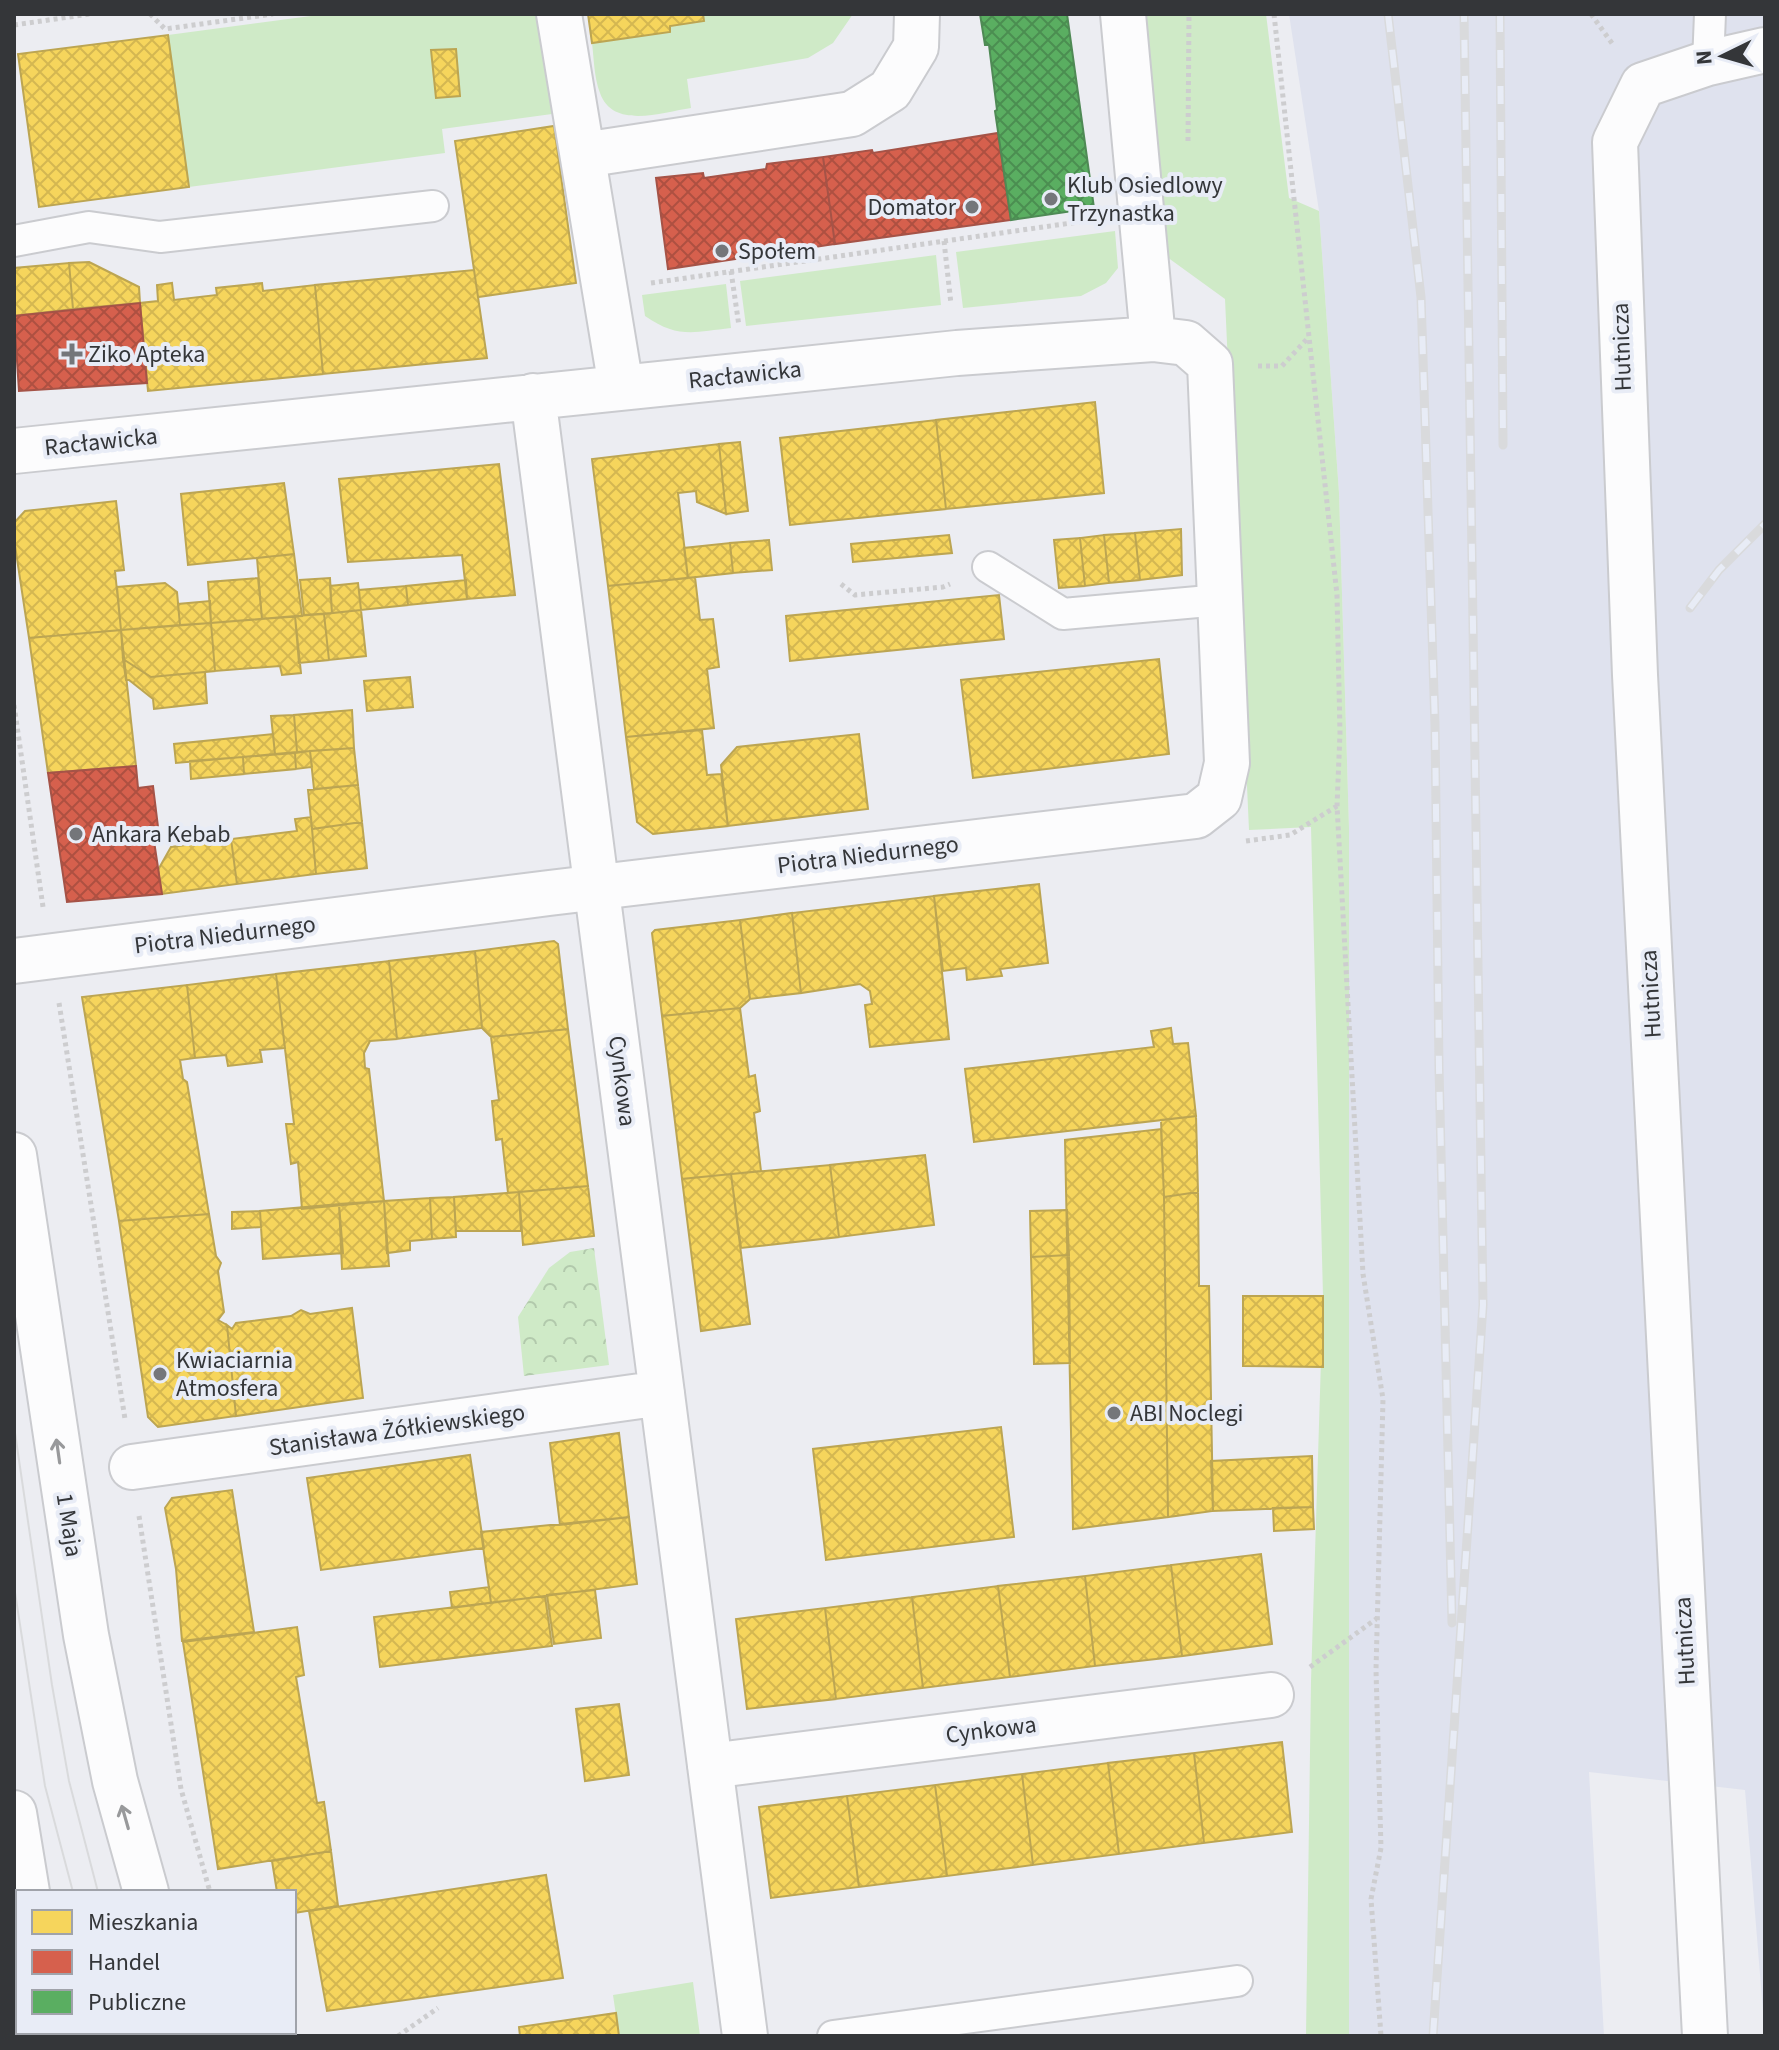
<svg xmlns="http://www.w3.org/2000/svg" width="1779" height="2050" font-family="'Source Sans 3',sans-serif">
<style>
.built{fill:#dfe2ee}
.green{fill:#cfeac7;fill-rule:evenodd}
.forest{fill:url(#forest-crowns)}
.homes{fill:url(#homes-cross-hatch);stroke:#bca552;stroke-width:2}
.shops{fill:url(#shops-cross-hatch);stroke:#a55347;stroke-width:2}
.public{fill:url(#public-cross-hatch);stroke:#4f8a55;stroke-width:2}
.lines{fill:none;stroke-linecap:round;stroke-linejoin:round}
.lane-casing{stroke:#cacbcf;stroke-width:34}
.street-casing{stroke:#cacbcf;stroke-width:48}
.secondary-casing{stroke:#cacbcf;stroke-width:48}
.path{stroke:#cdcdcf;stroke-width:5;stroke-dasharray:4 4;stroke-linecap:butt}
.lane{stroke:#fcfcfd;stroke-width:30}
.street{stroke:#fcfcfd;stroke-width:44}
.secondary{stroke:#fcfcfd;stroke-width:44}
.tram{stroke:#d9dadc;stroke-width:2}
.rail-casing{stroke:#d9dadc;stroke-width:9}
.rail{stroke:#e8ecf6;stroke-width:6;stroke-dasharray:18;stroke-linecap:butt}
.oneway{stroke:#98999b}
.poi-dot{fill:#74767a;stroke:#e8ecf6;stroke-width:3}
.labels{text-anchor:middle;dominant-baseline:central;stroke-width:8;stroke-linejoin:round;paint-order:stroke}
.poi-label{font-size:24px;fill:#343639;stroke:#e8ecf6;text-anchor:start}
.street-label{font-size:24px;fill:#343639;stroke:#e8ecf6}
</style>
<defs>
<pattern id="forest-crowns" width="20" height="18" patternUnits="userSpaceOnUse" patternTransform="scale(2)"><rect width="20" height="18" fill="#cfeac7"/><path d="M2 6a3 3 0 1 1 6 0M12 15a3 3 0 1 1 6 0" fill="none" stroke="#b2c9ac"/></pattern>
<pattern id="homes-cross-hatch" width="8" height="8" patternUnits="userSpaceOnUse" patternTransform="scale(2)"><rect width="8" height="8" fill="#f6d55c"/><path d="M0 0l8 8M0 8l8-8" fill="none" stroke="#d4b751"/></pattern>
<pattern id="shops-cross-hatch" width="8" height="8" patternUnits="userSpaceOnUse" patternTransform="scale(2)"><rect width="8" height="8" fill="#d6604d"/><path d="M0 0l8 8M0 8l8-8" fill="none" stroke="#ae5041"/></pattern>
<pattern id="public-cross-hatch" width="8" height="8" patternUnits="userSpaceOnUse" patternTransform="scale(2)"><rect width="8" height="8" fill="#5aae61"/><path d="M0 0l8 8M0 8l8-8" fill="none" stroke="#4b8e51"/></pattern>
</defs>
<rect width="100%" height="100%" fill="#ecedf2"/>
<path class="built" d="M 1289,14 L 1765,14 L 1765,2036 L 1745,1790 L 1589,1772 L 1604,2036 L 1349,2036 L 1349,828 L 1339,493 L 1319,211 Z"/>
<path class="green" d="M 326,14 L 537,14 L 552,114 L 442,129 L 445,153 L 189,187 L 168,35 ZM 456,49 L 460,96 L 437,97 L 431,51 Z
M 703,14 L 853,14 L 833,43 L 808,58 L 687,79 L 691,108 C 663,112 613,130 600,93 C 594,78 594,59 592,43 L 670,32 L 670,26 L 704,21 Z
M 1142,14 L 1266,14 L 1289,198 L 1319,211 L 1339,493 L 1349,828 L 1349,2036 L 1306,2036 L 1311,1681 L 1323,1296 L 1311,827 L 1249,830 L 1225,299 L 1167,257 Z
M 1115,231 L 1118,268 L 1106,283 L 1081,296 L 963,308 L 956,252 Z
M 936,255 L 941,305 L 746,326 L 740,281 Z
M 726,284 L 731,328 C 694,332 678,339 645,316 L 642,295 Z
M 693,1982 L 700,2036 L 619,2036 L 613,1995 Z"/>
<path class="forest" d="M 594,1248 L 609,1365 L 524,1376 L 518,1317 L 549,1268 L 570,1252 Z"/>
<path class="homes" d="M 588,14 L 703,14 L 704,21 L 670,26 L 670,32 L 592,43 Z
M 168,35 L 189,187 L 39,207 L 18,54 Z
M 456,49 L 460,96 L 436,98 L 431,50 Z
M 554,126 L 576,283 L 478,297 L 455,141 Z
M 89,262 L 139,287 L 140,303 L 73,309 L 69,263 Z
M 69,263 L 73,309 L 14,316 L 14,268 Z
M 474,270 L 487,358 L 323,374 L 315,285 Z
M 172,283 L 174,300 L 217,295 L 216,288 L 262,283 L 263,291 L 315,285 L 323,374 L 148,391 L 140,303 L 158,301 L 157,285 Z
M 1095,402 L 1104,493 L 946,509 L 936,420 Z
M 936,420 L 946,509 L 790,525 L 780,438 Z
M 740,442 L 748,511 L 726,514 L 719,444 Z
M 719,444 L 726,514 L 697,502 L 696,491 L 678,493 L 688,578 L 608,586 L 592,459 Z
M 499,464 L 515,595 L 467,599 L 462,555 L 348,562 L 339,479 Z
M 284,483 L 294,554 L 188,565 L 181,494 Z
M 116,501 L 124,570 L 115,571 L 121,630 L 29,638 L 14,539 L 14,523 L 25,511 Z
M 1181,529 L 1182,575 L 1140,580 L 1135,533 Z
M 1135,533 L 1140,580 L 1109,583 L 1104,535 Z
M 949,535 L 952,553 L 853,562 L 851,544 Z
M 1104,535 L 1109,583 L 1085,586 L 1080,538 Z
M 1080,538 L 1085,586 L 1059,588 L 1054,540 Z
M 769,540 L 772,570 L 733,573 L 730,543 Z
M 730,543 L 733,573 L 688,578 L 684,548 Z
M 294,554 L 302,616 L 262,619 L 257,558 Z
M 695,577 L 700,620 L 713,619 L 719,667 L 707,669 L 714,728 L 626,737 L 608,586 Z
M 258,578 L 262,619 L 211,623 L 208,582 Z
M 330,578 L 332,613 L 304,615 L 300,580 Z
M 466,580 L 467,599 L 408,605 L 406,586 Z
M 165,583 L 177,592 L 180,625 L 121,630 L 117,587 Z
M 358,583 L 361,610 L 332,613 L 330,586 Z
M 406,586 L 408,605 L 361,610 L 359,590 Z
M 999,595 L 1004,639 L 790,661 L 786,616 Z
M 210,601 L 211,623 L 180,625 L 178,604 Z
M 361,610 L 366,656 L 329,660 L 324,614 Z
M 324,614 L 329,660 L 299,663 L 295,616 Z
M 295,616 L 301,673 L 282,675 L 280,666 L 215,671 L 211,623 Z
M 211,623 L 215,671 L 151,677 L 123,659 L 121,630 Z
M 121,630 L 136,766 L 48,773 L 29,638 Z
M 123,659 L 151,677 L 205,672 L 207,703 L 154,709 L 153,699 L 129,680 L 126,680 Z
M 1159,659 L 1169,754 L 973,778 L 961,680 Z
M 410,677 L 413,707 L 367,711 L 364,681 Z
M 352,710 L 354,748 L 297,752 L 294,715 Z
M 294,715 L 297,752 L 275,754 L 271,716 Z
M 702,730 L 707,775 L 721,774 L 728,826 L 653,834 L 637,822 L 626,737 Z
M 273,734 L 275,754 L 176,763 L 174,744 Z
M 859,734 L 868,809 L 728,826 L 721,765 L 737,747 Z
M 354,748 L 358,785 L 314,789 L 310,751 Z
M 310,751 L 312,767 L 296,769 L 295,753 Z
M 295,753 L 296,769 L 244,774 L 243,757 Z
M 243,757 L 244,774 L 191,779 L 190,761 Z
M 358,785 L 362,822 L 312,829 L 308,790 Z
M 311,817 L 316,874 L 237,884 L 231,839 L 297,831 L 295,819 Z
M 362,822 L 367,868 L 316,874 L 312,829 Z
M 231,839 L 237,884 L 162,894 L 158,870 L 171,847 Z
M 1039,884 L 1048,963 L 1000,969 L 1002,976 L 967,980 L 966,968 L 943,971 L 934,896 Z
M 934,896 L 949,1039 L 870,1047 L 865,1005 L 872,1004 L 870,991 L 860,984 L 801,993 L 792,913 Z
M 792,913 L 801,993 L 750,999 L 740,920 Z
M 740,920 L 750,999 L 740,1008 L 662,1016 L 652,933 L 655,930 Z
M 554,941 L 558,944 L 568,1029 L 491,1037 L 482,1028 L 475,951 Z
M 475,951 L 482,1028 L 397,1039 L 389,961 Z
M 389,961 L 397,1039 L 370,1041 L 364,1053 L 365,1068 L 369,1069 L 384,1201 L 302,1209 L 298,1162 L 291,1164 L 286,1124 L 294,1124 L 276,974 Z
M 276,974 L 285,1048 L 260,1050 L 262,1062 L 228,1066 L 226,1055 L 195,1058 L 187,985 Z
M 187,985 L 195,1058 L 180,1060 L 183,1079 L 187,1082 L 209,1214 L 119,1221 L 82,997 Z
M 740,1008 L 749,1077 L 755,1075 L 760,1111 L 754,1113 L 761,1171 L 682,1179 L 662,1016 Z
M 1171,1028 L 1173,1044 L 1188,1043 L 1196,1116 L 974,1142 L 965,1069 L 1154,1047 L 1151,1031 Z
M 568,1029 L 588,1186 L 508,1193 L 502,1139 L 496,1140 L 492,1101 L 499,1100 L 491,1037 Z
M 1196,1116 L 1198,1192 L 1164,1197 L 1161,1120 Z
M 1161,1129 L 1164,1197 L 1168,1517 L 1073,1529 L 1065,1140 Z
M 925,1155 L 934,1225 L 839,1237 L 830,1165 Z
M 830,1165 L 839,1237 L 741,1248 L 731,1174 Z
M 731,1174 L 750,1324 L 701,1331 L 682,1179 Z
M 588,1186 L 594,1236 L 523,1245 L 519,1192 Z
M 519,1192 L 521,1231 L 456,1231 L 454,1197 Z
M 1198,1192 L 1199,1286 L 1209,1286 L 1213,1511 L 1168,1517 L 1164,1197 Z
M 454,1197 L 456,1237 L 432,1239 L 430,1198 Z
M 430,1198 L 432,1239 L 410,1241 L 410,1250 L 387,1253 L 384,1201 Z
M 384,1201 L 389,1266 L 342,1269 L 339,1204 Z
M 339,1204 L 343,1253 L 263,1259 L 260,1211 Z
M 1067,1210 L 1069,1255 L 1031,1257 L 1030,1211 Z
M 260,1211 L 261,1227 L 232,1229 L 232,1212 Z
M 209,1214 L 216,1256 L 221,1263 L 218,1271 L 224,1312 L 218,1320 L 227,1325 L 236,1416 L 158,1427 L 148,1417 L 119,1221 Z
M 1069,1255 L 1070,1363 L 1034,1364 L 1031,1257 Z
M 1243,1296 L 1323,1296 L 1323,1367 L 1243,1366 Z
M 352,1308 L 363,1398 L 236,1416 L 227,1325 L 232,1329 L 236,1323 L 291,1316 L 301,1310 L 310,1314 Z
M 1001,1427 L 1014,1537 L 826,1560 L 813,1449 Z
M 619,1433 L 629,1517 L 560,1525 L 550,1443 Z
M 470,1455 L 484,1548 L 321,1570 L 307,1478 Z
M 1312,1456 L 1313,1507 L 1213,1511 L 1211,1461 Z
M 232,1490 L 254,1632 L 182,1641 L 176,1569 L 165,1508 L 172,1498 Z
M 1313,1507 L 1314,1529 L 1274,1531 L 1273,1508 Z
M 629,1517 L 637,1584 L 491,1603 L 481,1532 Z
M 1261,1554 L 1272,1644 L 1182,1656 L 1171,1565 Z
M 1171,1565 L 1182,1656 L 1095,1666 L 1085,1576 Z
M 1085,1576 L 1095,1666 L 1010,1677 L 998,1586 Z
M 998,1586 L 1010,1677 L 923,1688 L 912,1597 Z
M 489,1587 L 491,1603 L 452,1608 L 450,1592 Z
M 595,1590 L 601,1638 L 554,1644 L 547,1595 Z
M 545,1596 L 552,1646 L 380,1667 L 374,1617 Z
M 912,1597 L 923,1688 L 836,1699 L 825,1608 Z
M 825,1608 L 836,1699 L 747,1709 L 736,1619 Z
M 297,1627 L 304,1675 L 296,1677 L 317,1803 L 324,1802 L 331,1851 L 218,1869 L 183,1642 Z
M 619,1704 L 629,1775 L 585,1781 L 576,1709 Z
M 1282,1742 L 1292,1832 L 1204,1843 L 1194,1753 Z
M 1194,1753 L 1204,1843 L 1119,1854 L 1108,1763 Z
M 1108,1763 L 1119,1854 L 1033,1865 L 1022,1774 Z
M 1022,1774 L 1033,1865 L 947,1876 L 935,1785 Z
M 935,1785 L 947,1876 L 859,1887 L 847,1796 Z
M 847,1796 L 859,1887 L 771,1898 L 759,1807 Z
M 331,1851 L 338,1906 L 294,1913 L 294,1892 L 277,1892 L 272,1861 Z
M 546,1875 L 563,1978 L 327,2011 L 309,1911 Z
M 616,2013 L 619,2036 L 520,2036 L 519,2027 Z"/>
<path class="shops" d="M 998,133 L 1011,220 L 835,244 L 823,157 L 872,150 L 873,153 Z
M 823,157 L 835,244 L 668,269 L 656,178 L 703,173 L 704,178 L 766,169 L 767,164 Z
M 140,303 L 147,383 L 19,391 L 14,316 Z
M 136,766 L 138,788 L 153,786 L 158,827 L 152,828 L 162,894 L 67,902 L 48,773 Z"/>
<path class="public" d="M 980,14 L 1067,14 L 1094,208 L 1011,220 L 995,111 L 997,110 L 989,45 L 985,45 Z"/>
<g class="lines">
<g class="lane-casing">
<path id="lane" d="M 1708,63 L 1710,14
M 14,241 L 89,227 L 160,237 L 433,206
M 988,567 L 1063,614 L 1220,600
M 833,2036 L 1237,1981"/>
</g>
<g class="street-casing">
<path id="street" d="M 559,14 L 621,387
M 583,155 L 852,114 L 890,90 L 916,47 L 917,14
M 533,396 L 745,2036
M 14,451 L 957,353 L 1153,339 L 1123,14
M 14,961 L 549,893 L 1196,816 L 1219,798 L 1227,763 L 1210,364 L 1186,343 L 1153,339
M 132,1467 L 662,1393
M 710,1766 L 1271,1695
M 43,2032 L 44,2036
M 1705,2036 L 1635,675 L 1615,142 L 1643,85 L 1708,63 L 1765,50"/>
</g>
<g class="secondary-casing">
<path id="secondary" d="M 14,1155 L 86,1635 L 115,1781 L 146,1892
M 14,1813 L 27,1892
M 75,2032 L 77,2036
M 196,2032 L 198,2036"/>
</g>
<path class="path" d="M 150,14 L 165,29 L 273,14
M 1274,14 L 1337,595 L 1340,733 L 1337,806 L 1363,1274 L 1383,1399 L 1376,1670 L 1381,1848 L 1371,1899 L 1381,2036
M 1591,14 L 1614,46
M 14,25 L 90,14
M 1188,141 L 1189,14
M 944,241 L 951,304
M 731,271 L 739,326
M 651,283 L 1092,220
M 1258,366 L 1282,366 L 1307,339
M 841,584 L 855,595 L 943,587 L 950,584
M 14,705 L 43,907
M 1246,841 L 1290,835 L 1337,806
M 59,1003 L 125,1419
M 139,1516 L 181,1789 L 210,1892
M 1310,1667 L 1376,1619
M 266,2032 L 268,2036
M 398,2036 L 438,2008"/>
<use href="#lane" class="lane"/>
<use href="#street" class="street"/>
<use href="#secondary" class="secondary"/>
<path class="tram" d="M 14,1426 L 52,1685 L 69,1781 L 98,1892
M 14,1586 L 45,1786 L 73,1892
M 125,2032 L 126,2036
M 150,2032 L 152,2036"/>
<g class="rail-casing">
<path id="rail" d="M 1388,14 L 1421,297 L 1435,725 L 1439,1068 L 1452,1623
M 1500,14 L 1503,445
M 1690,608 L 1719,570 L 1765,524
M 1433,2036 L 1483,1305 L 1464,14"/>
</g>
<use href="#rail" class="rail"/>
</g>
<defs><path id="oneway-shaft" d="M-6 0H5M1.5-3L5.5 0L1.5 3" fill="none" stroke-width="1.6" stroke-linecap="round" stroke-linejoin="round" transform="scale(2)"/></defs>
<g class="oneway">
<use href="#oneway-shaft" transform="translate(58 1451) rotate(-98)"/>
<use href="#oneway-shaft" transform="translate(125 1817) rotate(-106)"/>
</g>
<g class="poi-dot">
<circle cx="1051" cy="199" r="8"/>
<circle cx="972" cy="207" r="8"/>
<circle cx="722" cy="251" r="8"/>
<path d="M68 342h8v8h8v8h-8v8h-8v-8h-8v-8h8z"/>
<circle cx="76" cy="834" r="8"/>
<circle cx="160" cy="1374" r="8"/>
<circle cx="1114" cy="1413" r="8"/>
</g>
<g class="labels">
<g class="poi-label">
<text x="1067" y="185">Klub Osiedlowy<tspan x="1067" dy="28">Trzynastka</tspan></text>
<text x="956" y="207" text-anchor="end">Domator</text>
<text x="738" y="251">Społem</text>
<text x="88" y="354">Ziko Apteka</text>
<text x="92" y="834">Ankara Kebab</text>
<text x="176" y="1360">Kwiaciarnia<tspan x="176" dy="28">Atmosfera</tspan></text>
<text x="1130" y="1413">ABI Noclegi</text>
</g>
<g class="street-label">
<text transform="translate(1622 347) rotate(-92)">Hutnicza</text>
<text transform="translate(745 375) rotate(-6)">Racławicka</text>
<text transform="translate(101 442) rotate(-6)">Racławicka</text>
<text transform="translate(868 855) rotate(-7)">Piotra Niedurnego</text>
<text transform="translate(225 935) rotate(-7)">Piotra Niedurnego</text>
<text transform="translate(1651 994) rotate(-93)">Hutnicza</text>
<text transform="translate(622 1081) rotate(83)">Cynkowa</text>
<text transform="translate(397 1430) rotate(-8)">Stanisława Żółkiewskiego</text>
<text transform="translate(69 1525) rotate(81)">1 Maja</text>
<text transform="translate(1685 1641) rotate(-93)">Hutnicza</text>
<text transform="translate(991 1730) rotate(-7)">Cynkowa</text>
</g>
</g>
<rect width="1779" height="2050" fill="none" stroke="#343639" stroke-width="32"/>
<rect x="16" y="1890" width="280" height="144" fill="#e8ecf6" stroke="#a0a3aa" stroke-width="2"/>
<rect x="32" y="1910" width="40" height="24" fill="#f6d55c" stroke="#a0a3aa" stroke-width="2"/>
<text x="88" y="1930" font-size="24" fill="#343639">Mieszkania</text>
<rect x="32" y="1950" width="40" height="24" fill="#d6604d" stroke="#a0a3aa" stroke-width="2"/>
<text x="88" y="1970" font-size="24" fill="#343639">Handel</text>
<rect x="32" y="1990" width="40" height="24" fill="#5aae61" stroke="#a0a3aa" stroke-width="2"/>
<text x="88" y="2010" font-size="24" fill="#343639">Publiczne</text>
<g transform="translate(1723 56) rotate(265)" stroke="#e8ecf6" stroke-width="6" paint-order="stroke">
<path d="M0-6L14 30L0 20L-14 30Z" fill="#343639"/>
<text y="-12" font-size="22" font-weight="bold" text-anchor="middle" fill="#343639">N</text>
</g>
</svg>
